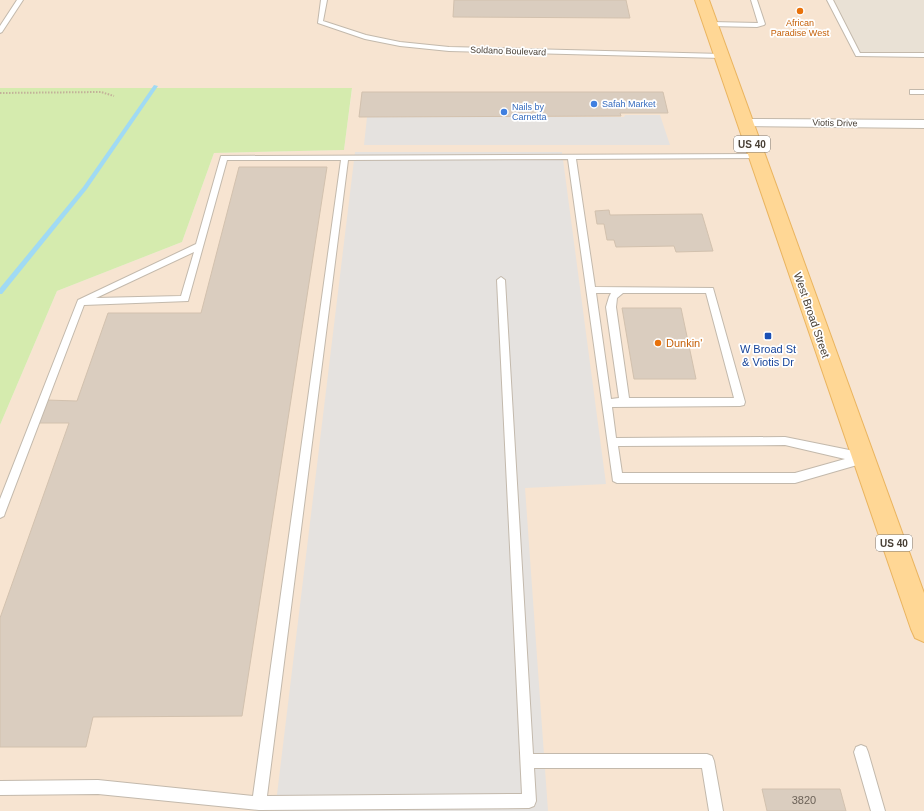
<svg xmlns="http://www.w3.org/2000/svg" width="924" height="811" font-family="Helvetica,sans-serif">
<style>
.residential{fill:#e9e1d5}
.commercial{fill:#f7e4d1}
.green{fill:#d5ebae}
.parking{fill:#e5e2df}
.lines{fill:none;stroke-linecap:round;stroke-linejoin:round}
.stream{fill:#a0daf4;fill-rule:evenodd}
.building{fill:#dacdbf;stroke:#d2c1ae}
.lane-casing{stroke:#c3b9ac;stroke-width:2}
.street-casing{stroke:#c3b9ac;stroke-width:2}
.primary-casing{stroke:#eab45f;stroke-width:2}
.path{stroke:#c3b199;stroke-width:2;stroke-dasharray:1.5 1.5;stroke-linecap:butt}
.lane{fill:#fff;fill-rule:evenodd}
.street{fill:#fff;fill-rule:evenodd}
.primary{fill:#ffd795;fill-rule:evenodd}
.food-dot{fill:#e8710a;stroke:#fff;stroke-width:1.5}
.shop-dot{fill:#3f7fe0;stroke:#fff;stroke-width:1.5}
.transit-dot{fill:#1a4fb4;stroke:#fff;stroke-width:1.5}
.labels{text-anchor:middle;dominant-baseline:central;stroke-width:3.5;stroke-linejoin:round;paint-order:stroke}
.far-food-label{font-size:9px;fill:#c56008;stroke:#fff}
.far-street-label{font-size:9px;fill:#483f35;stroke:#fff}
.far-shop-label{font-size:9px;fill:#366cbe;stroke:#fff;text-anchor:start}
.shield{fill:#fff;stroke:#7f7972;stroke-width:1}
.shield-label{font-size:10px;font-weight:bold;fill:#483f35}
.street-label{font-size:11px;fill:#483f35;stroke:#fff}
.food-label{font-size:11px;fill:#c56008;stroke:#fff;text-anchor:start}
.transit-label{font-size:11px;fill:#164399;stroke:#fff}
.near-number-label{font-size:11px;fill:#6c6258}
</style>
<rect width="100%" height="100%" fill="#f4efe7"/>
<path class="residential" d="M 830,0 L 924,0 L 924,54 L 859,54 Z"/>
<path class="commercial" d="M 0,0 L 830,0 L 859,54 L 924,54 L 924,811 L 0,811 L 0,425 L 57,291 L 182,242 L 214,153 L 344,150 L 352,89 L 0,88 Z"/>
<path class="green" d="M 0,88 L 352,88 L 344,150 L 214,153 L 182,242 L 57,291 L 0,425 Z"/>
<path class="parking" d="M 625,115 L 660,115 L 670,145 L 364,145 L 367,117 L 624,117 Z
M 355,152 L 562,152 L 606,484 L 525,488 L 548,811 L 275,811 Z"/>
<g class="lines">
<path class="stream" d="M 154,85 L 158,86 L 87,189 L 2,294 L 0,294 L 0,288 L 83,187 Z"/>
</g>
<path class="building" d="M 454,0 L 626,0 L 630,18 L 453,17 Z
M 362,92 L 663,92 L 668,113 L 620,113 L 621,116 L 359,117 Z
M 239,167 L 327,167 L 242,716 L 93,717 L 86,747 L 0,747 L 0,618 L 69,423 L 38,423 L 47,400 L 77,401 L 108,313 L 201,313 Z
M 609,210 L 610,215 L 702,214 L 713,251 L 676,252 L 674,246 L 616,247 L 614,240 L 607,240 L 604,224 L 597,224 L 595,211 Z
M 622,308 L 681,308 L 696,379 L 634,379 Z
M 762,789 L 840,789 L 846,811 L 767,811 Z"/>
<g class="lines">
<g class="lane-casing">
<path id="lane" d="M 17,0 L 23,0 L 2,32 L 0,33 L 0,26 Z
M 321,0 L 327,0 L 323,21 L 366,35 L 400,42 L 449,47 L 722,54 L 725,56 L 722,58 L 449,51 L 400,46 L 365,39 L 318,23 Z
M 751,0 L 757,0 L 765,24 L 764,25 L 757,27 L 711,26 L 708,24 L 711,22 L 758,23 Z
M 827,0 L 833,0 L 860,53 L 924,53 L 924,57 L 856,56 Z
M 910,90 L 924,90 L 924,94 L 910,94 Z
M 756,154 L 760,156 L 759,158 L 576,159 L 595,287 L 713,288 L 745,402 L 744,405 L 740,406 L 612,407 L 616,438 L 785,437 L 864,453 L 868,455 L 869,458 L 868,461 L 864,463 L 795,483 L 617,483 L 613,481 L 568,159 L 348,160 L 267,796 L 522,794 L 497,280 L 501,277 L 505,280 L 533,754 L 707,754 L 712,756 L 714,761 L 723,811 L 709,811 L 702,768 L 534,768 L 536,801 L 534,806 L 529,808 L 259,810 L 98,794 L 0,795 L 0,781 L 98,780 L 253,796 L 341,160 L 227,160 L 188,301 L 84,305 L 5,513 L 4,516 L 0,518 L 0,499 L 78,300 L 196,244 L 221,156 ZM 194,252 L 181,296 L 96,298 ZM 596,293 L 611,293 L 609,297 L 606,307 L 619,398 L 611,399 ZM 623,293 L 706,293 L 734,398 L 629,398 L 616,307 L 617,298 ZM 785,445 L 845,459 L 795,473 L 622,473 L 618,446 Z
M 861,745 L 866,747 L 868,752 L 885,811 L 871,811 L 854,752 L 856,747 Z"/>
</g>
<g class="street-casing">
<path id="street" d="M 745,119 L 924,120 L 924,128 L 740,126 L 738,123 L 740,120 Z"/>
</g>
<g class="primary-casing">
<path id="primary" d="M 695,0 L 709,0 L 924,593 L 924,642 L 915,638 L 911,629 Z"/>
</g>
<path class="path" d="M 0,93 L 101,92 L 114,96"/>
<use href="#lane" class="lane"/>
<use href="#street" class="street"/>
<use href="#primary" class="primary"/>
</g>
<g class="food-dot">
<circle cx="800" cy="11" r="4"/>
<circle cx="658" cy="343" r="4"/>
</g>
<g class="shop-dot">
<circle cx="594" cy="104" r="4"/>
<circle cx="504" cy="112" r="4"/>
</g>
<rect class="transit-dot" x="764" y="332" width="8" height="8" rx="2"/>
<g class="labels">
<g class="far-food-label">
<text x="800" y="23">African<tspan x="800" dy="10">Paradise West</tspan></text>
</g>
<g class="far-street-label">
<text transform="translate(508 51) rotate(2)">Soldano Boulevard</text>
<text transform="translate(835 123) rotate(1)">Viotis Drive</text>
</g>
<g class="far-shop-label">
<text x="602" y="104">Safah Market</text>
<text x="512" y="107">Nails by<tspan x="512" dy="10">Carnetta</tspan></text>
</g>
<g class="shield">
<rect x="734" y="136" width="36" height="16" rx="3"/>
<rect x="876" y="535" width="36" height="16" rx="3"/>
</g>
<g class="shield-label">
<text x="752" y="144">US 40</text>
<text x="894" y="543">US 40</text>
</g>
<g class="street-label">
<text transform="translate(812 315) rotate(71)">West Broad Street</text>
</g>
<g class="food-label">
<text x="666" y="343">Dunkin'</text>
</g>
<g class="transit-label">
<text x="768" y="349">W Broad St<tspan x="768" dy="13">&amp; Viotis Dr</tspan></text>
</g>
<g class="near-number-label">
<text x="804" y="800">3820</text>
</g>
</g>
</svg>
